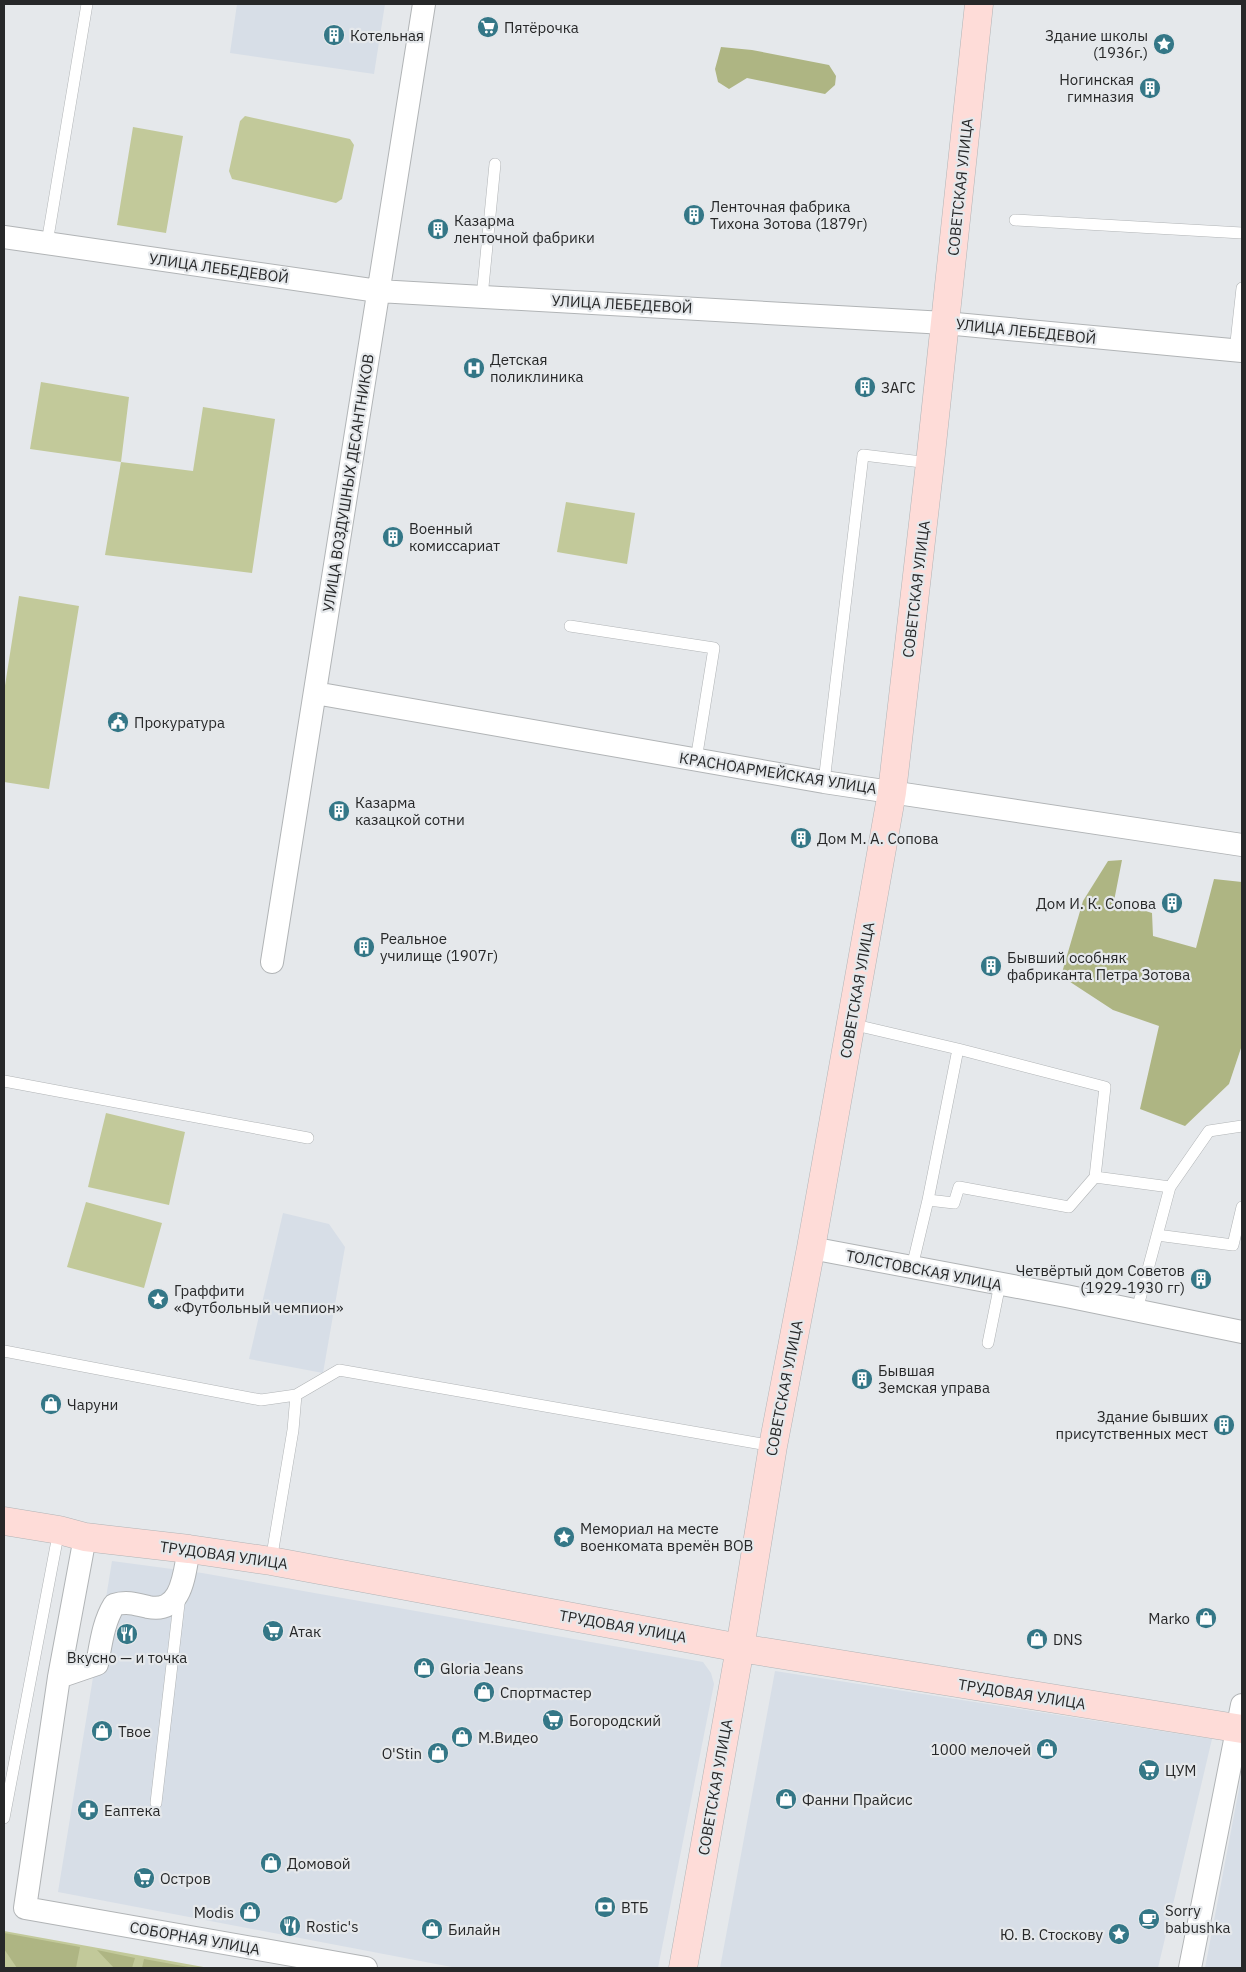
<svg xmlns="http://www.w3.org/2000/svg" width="1246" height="1972" font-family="'IBM Plex Sans',sans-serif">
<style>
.built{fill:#d7dee7}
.green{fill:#c2c99a}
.forest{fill:#aeb583}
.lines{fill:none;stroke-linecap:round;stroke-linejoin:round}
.lane-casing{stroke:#b1b4b6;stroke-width:12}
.street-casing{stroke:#b1b4b6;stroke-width:24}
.secondary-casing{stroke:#b1b4b6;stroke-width:29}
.lane{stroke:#fff;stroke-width:11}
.street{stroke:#fff;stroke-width:22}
.secondary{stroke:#fedcd8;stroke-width:28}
.labels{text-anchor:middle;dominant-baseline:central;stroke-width:4.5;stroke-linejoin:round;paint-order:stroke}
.poi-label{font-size:15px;fill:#272829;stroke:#e5e8eb;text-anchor:start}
.street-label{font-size:15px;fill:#272829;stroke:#e5e8eb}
</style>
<rect width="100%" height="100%" fill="#e5e8eb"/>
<path class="built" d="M 237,4 L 385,4 L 374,74 L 230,53 Z
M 283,1213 L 329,1224 L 345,1247 L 323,1373 L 249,1359 Z
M 112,1561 L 202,1573 L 703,1662 L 711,1673 L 714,1684 L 658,1968 L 457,1968 L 58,1892 Z
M 775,1671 L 1212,1739 L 1158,1968 L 720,1968 Z
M 1242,1773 L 1242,1968 L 1205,1968 Z"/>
<path class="green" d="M 245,116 L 350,139 L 354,145 L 342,199 L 336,203 L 232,179 L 229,171 L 240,121 Z
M 133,127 L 183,136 L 166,233 L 117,225 Z
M 41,382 L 129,397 L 121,462 L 193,471 L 203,407 L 275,419 L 252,573 L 105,555 L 121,462 L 30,449 Z
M 566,502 L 635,513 L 627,564 L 557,552 Z
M 19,596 L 79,606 L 49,789 L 4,782 L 4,692 Z
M 106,1113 L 185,1132 L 169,1205 L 88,1187 Z
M 86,1202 L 162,1223 L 144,1288 L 67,1267 Z
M 4,1931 L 209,1968 L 4,1968 Z"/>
<path class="forest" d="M 721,47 L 752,50 L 829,65 L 836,76 L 835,85 L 825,94 L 747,78 L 729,89 L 718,82 L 715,69 Z
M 1122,860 L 1114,901 L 1152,913 L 1153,936 L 1196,948 L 1214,879 L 1242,882 L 1242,1045 L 1229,1084 L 1185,1126 L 1140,1109 L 1159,1026 L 1113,1010 L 1061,976 L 1083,901 L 1108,861 Z
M 4,1933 L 80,1947 L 76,1968 L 17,1968 L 4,1949 Z
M 97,1950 L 135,1958 L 132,1968 L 114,1968 Z
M 144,1959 L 194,1968 L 142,1968 Z"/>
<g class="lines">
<g class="lane-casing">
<path id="lane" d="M 1015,220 L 1242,233
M 47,243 L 87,4
M 482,297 L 495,164
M 1235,351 L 1242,288
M 570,626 L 714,648 L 696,760
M 824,782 L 863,455 L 930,463
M 851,1024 L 958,1049 L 928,1200
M 958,1049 L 1105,1087 L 1095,1177
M 4,1081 L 308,1138
M 1170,1187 L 1209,1131 L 1242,1126
M 1157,1235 L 1233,1245 L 1242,1207
M 912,1267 L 928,1200 L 954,1203 L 959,1187 L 1069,1207 L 1095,1177 L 1170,1187 L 1137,1310
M 988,1343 L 1000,1284
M 4,1351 L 261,1400 L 296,1395 L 339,1370 L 773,1446
M 271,1561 L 293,1430 L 296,1395
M 156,1803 L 180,1595
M 4,1818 L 59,1530"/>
</g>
<g class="street-casing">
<path id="street" d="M 4,237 L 378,291 L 945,323 L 1242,351
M 315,693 L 824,782 L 1242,845
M 272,962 L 424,4
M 811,1248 L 1066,1296 L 1242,1332
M 85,1537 L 59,1677 L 25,1908 L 366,1968
M 59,1677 L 97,1664 C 101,1644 103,1623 114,1605 C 126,1601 136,1604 148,1607 C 183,1614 184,1573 189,1549
M 1190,1968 L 1242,1705"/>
</g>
<g class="secondary-casing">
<path id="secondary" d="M 4,1521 L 59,1530 L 85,1537 L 189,1549 L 271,1561 L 740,1648 L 1242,1729
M 683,1968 L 740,1648 L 773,1446 L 811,1248 L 892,792 L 930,463 L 979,4"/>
</g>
<use href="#lane" class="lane"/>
<use href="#street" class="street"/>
<use href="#secondary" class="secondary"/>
</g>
<defs>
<g id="supermarket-disc" transform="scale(1.125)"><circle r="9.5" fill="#347787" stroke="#e5e8eb"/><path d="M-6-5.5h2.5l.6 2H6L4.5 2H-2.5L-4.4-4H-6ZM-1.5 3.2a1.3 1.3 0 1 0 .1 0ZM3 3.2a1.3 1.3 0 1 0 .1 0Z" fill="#fff"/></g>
<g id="building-disc" transform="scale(1.125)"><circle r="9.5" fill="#347787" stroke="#e5e8eb"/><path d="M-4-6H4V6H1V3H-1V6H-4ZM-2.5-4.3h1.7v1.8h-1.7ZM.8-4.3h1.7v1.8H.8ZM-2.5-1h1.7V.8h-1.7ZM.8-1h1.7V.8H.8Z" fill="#fff"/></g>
<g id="sight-disc" transform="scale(1.125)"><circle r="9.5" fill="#347787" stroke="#e5e8eb"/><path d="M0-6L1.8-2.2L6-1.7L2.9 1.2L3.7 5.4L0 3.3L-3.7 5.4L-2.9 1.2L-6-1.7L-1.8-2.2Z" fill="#fff"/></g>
<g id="hospital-disc" transform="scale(1.125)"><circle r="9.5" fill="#347787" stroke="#e5e8eb"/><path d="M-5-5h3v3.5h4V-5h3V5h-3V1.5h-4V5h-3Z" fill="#fff"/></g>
<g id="civic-disc" transform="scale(1.125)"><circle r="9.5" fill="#347787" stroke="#e5e8eb"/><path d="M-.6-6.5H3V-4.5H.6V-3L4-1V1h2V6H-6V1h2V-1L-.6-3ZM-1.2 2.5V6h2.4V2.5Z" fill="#fff"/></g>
<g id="shop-disc" transform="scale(1.125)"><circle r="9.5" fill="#347787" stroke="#e5e8eb"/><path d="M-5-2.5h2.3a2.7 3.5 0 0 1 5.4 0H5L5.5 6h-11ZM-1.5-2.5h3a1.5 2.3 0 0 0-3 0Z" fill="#fff"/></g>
<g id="restaurant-disc" transform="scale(1.125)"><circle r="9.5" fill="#347787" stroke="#e5e8eb"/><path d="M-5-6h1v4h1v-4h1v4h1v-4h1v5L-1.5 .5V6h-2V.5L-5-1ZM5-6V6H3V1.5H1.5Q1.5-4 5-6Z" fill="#fff"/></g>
<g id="pharmacy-disc" transform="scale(1.125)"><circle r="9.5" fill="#347787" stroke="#e5e8eb"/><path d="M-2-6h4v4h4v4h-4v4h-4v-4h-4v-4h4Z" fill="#fff"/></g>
<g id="bank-disc" transform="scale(1.125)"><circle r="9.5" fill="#347787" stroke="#e5e8eb"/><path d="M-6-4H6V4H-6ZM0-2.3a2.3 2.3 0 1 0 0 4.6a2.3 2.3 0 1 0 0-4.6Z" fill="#fff"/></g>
<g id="cafe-disc" transform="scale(1.125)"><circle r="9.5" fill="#347787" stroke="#e5e8eb"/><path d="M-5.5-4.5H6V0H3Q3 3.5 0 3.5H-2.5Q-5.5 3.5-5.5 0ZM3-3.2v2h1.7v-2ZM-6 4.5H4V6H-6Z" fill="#fff"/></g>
</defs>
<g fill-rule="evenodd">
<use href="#supermarket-disc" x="488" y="27"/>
<use href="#building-disc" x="334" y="35"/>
<use href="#sight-disc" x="1164" y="44"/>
<use href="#building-disc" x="1150" y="88"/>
<use href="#building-disc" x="694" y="215"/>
<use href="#building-disc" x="438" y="229"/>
<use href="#hospital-disc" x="474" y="368"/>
<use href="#building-disc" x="865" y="387"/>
<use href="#building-disc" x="393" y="537"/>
<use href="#civic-disc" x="118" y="722"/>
<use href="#building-disc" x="339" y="811"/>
<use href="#building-disc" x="801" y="838"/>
<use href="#building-disc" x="1172" y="903"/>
<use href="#building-disc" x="364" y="947"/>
<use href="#building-disc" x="991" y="966"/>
<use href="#building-disc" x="1201" y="1279"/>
<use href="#sight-disc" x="158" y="1299"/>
<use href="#building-disc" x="862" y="1379"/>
<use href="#shop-disc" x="51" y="1404"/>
<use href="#building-disc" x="1224" y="1425"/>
<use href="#sight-disc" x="564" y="1537"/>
<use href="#shop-disc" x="1206" y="1618"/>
<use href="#supermarket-disc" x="273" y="1631"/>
<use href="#restaurant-disc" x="127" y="1634"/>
<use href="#shop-disc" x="1037" y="1639"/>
<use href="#shop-disc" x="424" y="1668"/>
<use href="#shop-disc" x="484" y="1692"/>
<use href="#supermarket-disc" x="553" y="1720"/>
<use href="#shop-disc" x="102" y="1731"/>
<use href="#shop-disc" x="462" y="1737"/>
<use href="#shop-disc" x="1047" y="1749"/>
<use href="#shop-disc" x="438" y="1753"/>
<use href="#supermarket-disc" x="1149" y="1770"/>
<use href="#shop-disc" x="786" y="1799"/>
<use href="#pharmacy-disc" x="88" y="1810"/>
<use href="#shop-disc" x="271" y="1863"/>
<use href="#supermarket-disc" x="144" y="1878"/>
<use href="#bank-disc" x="605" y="1907"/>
<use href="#shop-disc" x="250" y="1912"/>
<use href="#cafe-disc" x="1149" y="1919"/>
<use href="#restaurant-disc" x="290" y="1926"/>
<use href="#shop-disc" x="432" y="1929"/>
<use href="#sight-disc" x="1119" y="1934"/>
</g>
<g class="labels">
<g class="poi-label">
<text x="504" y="27">Пятёрочка</text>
<text x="350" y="35">Котельная</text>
<text x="1148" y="35" text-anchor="end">Здание школы<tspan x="1148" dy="17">(1936г.)</tspan></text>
<text x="1134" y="79" text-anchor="end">Ногинская<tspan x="1134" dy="17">гимназия</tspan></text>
<text x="710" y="206">Ленточная фабрика<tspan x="710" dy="17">Тихона Зотова (1879г)</tspan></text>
<text x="454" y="220">Казарма<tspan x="454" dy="17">ленточной фабрики</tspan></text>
<text x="490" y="359">Детская<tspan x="490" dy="17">поликлиника</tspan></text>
<text x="881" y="387">ЗАГС</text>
<text x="409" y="528">Военный<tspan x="409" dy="17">комиссариат</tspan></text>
<text x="134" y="722">Прокуратура</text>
<text x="355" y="802">Казарма<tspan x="355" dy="17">казацкой сотни</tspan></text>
<text x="817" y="838">Дом М. А. Сопова</text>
<text x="1156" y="903" text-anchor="end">Дом И. К. Сопова</text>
<text x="380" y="938">Реальное<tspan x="380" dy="17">училище (1907г)</tspan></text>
<text x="1007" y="957">Бывший особняк<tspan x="1007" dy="17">фабриканта Петра Зотова</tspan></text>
<text x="1185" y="1270" text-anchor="end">Четвёртый дом Советов<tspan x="1185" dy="17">(1929-1930 гг)</tspan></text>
<text x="174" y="1290">Граффити<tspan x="174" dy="17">«Футбольный чемпион»</tspan></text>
<text x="878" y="1370">Бывшая<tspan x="878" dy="17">Земская управа</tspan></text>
<text x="67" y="1404">Чаруни</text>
<text x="1208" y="1416" text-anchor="end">Здание бывших<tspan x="1208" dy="17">присутственных мест</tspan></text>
<text x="580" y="1528">Мемориал на месте<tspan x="580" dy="17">военкомата времён ВОВ</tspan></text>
<text x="1190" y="1618" text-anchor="end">Marko</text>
<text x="289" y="1631">Атак</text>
<text x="1053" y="1639">DNS</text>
<text x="127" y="1657" text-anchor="middle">Вкусно — и точка</text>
<text x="440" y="1668">Gloria Jeans</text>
<text x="500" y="1692">Спортмастер</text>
<text x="569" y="1720">Богородский</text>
<text x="118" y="1731">Твое</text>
<text x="478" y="1737">М.Видео</text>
<text x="1031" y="1749" text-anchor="end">1000 мелочей</text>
<text x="422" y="1753" text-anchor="end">O'Stin</text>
<text x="1165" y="1770">ЦУМ</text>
<text x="802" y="1799">Фанни Прайсис</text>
<text x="104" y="1810">Еаптека</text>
<text x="287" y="1863">Домовой</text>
<text x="160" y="1878">Остров</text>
<text x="621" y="1907">ВТБ</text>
<text x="1165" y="1910">Sorry<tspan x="1165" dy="17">babushka</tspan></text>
<text x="234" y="1912" text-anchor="end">Modis</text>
<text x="306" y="1926">Rostic's</text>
<text x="448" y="1929">Билайн</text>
<text x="1103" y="1934" text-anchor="end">Ю. В. Стоскову</text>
</g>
<g class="street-label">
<text transform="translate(960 187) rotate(-84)">СОВЕТСКАЯ УЛИЦА</text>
<text transform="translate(219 268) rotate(8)">УЛИЦА ЛЕБЕДЕВОЙ</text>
<text transform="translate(622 304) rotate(3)">УЛИЦА ЛЕБЕДЕВОЙ</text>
<text transform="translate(1026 331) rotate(6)">УЛИЦА ЛЕБЕДЕВОЙ</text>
<text transform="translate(348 483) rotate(-81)">УЛИЦА ВОЗДУШНЫХ ДЕСАНТНИКОВ</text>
<text transform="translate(916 589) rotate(-83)">СОВЕТСКАЯ УЛИЦА</text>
<text transform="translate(778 773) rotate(9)">КРАСНОАРМЕЙСКАЯ УЛИЦА</text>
<text transform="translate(857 990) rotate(-80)">СОВЕТСКАЯ УЛИЦА</text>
<text transform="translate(924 1270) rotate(11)">ТОЛСТОВСКАЯ УЛИЦА</text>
<text transform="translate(784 1388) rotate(-79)">СОВЕТСКАЯ УЛИЦА</text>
<text transform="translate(224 1555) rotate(8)">ТРУДОВАЯ УЛИЦА</text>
<text transform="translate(623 1626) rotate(10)">ТРУДОВАЯ УЛИЦА</text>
<text transform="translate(1022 1694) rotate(9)">ТРУДОВАЯ УЛИЦА</text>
<text transform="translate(715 1787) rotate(-80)">СОВЕТСКАЯ УЛИЦА</text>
<text transform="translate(195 1938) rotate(10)">СОБОРНАЯ УЛИЦА</text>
</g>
</g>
<rect width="1246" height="1972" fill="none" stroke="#272829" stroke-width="10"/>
</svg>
